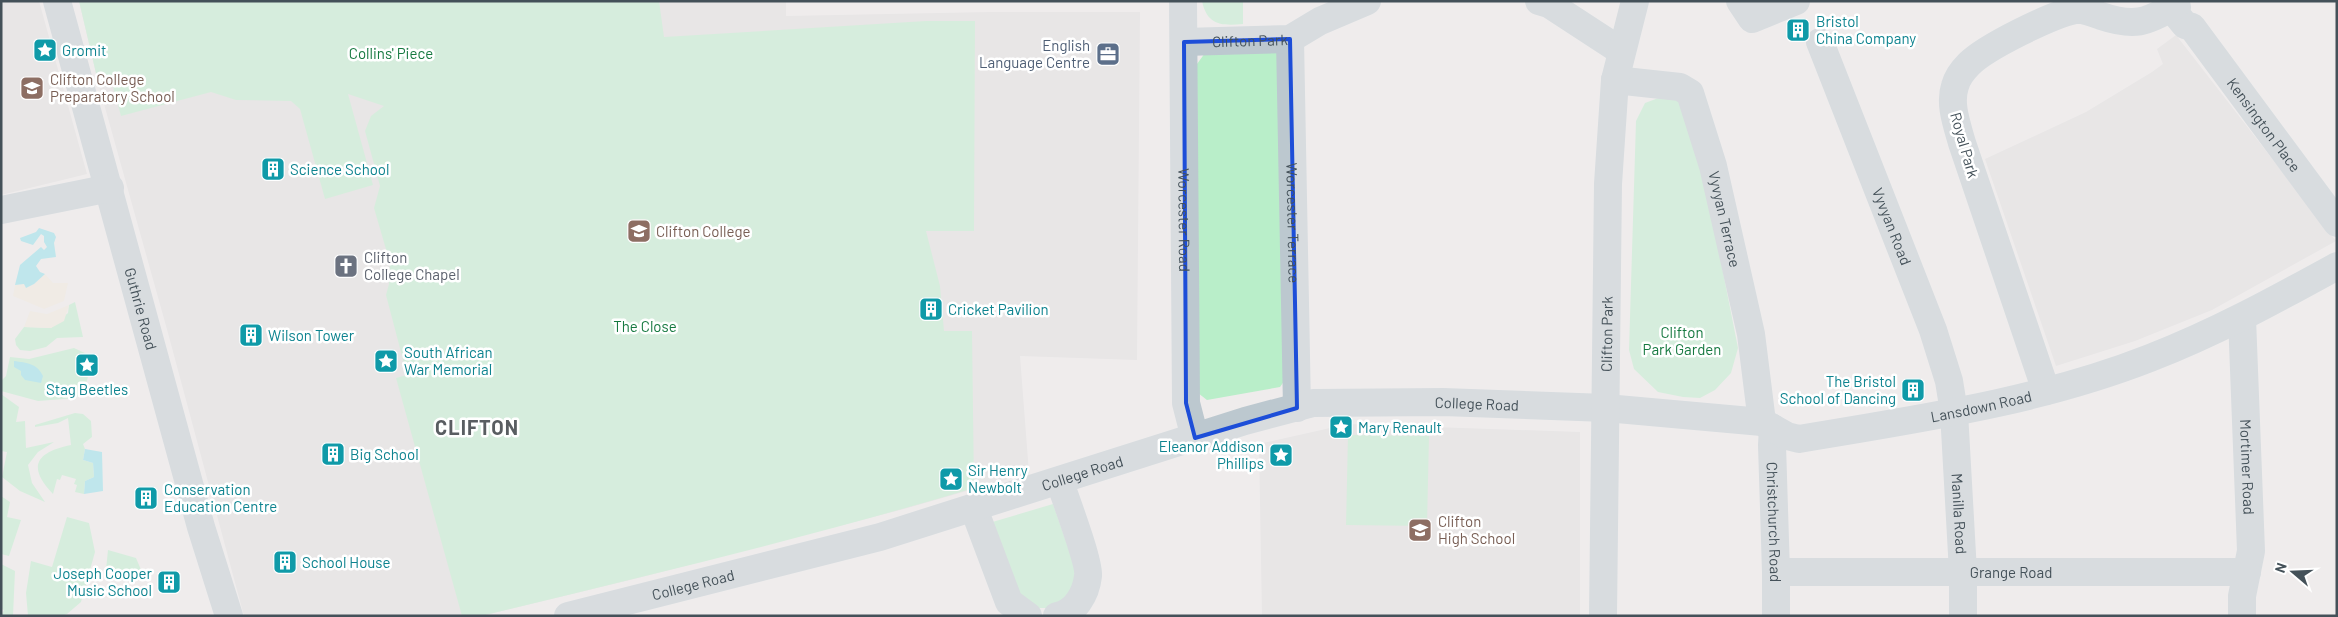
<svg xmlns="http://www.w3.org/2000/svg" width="2338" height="617" font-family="Barlow,sans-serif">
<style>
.education{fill:#e0ddde}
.green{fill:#b9eec9}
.sand{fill:#f1e8dc}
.water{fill:#86deeb}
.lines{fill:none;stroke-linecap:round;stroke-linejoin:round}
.minor{stroke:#bcc8cf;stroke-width:28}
.marked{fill:none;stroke:#1d4ed8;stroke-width:4;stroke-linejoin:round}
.labels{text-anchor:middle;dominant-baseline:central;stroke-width:5;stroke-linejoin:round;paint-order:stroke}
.culture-label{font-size:15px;fill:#0d838f;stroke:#fff;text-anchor:start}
.street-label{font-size:15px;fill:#445159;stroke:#fff}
.service-label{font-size:15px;fill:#4e5e75;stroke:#fff;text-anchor:end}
.park-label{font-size:15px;fill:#167940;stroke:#fff}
.education-label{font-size:15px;fill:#785e54;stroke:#fff;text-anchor:start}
.worship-label{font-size:15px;fill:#5b616d;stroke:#fff;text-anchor:start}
.district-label{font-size:20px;font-weight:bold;letter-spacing:1px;fill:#595d61;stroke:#fff}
</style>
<rect width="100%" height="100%" fill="#efecec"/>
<path class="education" d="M 1,1 L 39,1 L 87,174 L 1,195 Z
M 79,1 L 786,1 L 786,16 L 990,12 L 1140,12 L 1137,360 L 1020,356 L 1029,473 L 904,509 L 638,578 L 481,616 L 244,616 L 168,333 L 99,86 Z
M 2176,35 L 2336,241 L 2212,310 L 2135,341 L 2056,366 L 1985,159 L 2086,112 L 2152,72 L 2163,64 L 2157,49 Z
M 1348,424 L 1580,432 L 1580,616 L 1262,616 L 1259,444 Z"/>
<path class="green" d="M 79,1 L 659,1 L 664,37 L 926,21 L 975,21 L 974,231 L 926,231 L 940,286 L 944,331 L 972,331 L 974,488 C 811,537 646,576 481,616 L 462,616 L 396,378 L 407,375 L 386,295 L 389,284 L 390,263 L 374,208 L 380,186 L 365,131 L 371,116 L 384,106 L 348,94 L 373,185 L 325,199 L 300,109 L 291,101 L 236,100 L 211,92 L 121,116 L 112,83 L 99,86 Z
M 1202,1 L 1243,1 L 1243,24 C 1221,26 1207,25 1202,1 Z
M 1205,53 L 1277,53 L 1289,374 L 1280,387 L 1207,400 L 1198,393 L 1197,64 Z
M 1661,97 L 1676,99 L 1692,115 L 1738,348 L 1731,373 L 1715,390 L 1700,398 L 1683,397 L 1658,392 L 1634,369 L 1629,350 L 1636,121 L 1645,103 Z
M 75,302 L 83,337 L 57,338 L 46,347 L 30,351 L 20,350 L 16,345 L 15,339 L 24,327 L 51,328 L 68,313 L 69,305 Z
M 74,348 L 87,354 C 92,371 88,385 76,398 L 38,401 L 1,391 L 1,381 L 6,376 L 10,357 L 29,359 Z
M 1,394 L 19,407 L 16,422 L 25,421 L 26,448 L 54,442 L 38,452 L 28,465 L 32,483 L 45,502 L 20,491 L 2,477 L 7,452 L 1,451 Z
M 75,413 L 83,414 L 91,421 L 92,437 L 83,444 L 85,449 L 83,460 L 93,463 L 94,477 L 85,481 L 84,494 L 75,492 L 77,485 L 74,484 L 76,479 L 62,475 L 60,480 L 57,479 L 53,494 C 26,466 37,452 71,445 L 68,418 L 58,423 L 35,427 L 35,425 Z
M 1348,435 L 1429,436 L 1427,526 L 1346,525 Z
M 1,496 L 10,502 L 7,517 L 21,520 L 9,556 L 1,554 Z
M 1053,504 L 1075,567 L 1074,582 L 1067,598 L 1053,608 L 1037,608 L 1022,600 L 989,523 Z
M 67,517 L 89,523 L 95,552 L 81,602 L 67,614 L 61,616 L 28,616 L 26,593 L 31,561 L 52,567 Z
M 108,550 L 136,558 L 145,579 C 128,574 121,570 105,580 Z
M 1,564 L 15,571 L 13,616 L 1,616 L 4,610 L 1,609 Z"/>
<path class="sand" d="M 45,274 L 53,283 L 68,283 L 64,301 L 44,309 L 13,296 L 15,285 L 24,284 L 26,288 L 34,284 Z
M 69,305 L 64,321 L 51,328 L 24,327 L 30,311 L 47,314 Z"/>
<path class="water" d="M 39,228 L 54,233 L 56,237 L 54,243 L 56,257 L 41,259 L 36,266 L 40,272 L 45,274 L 34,284 L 26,288 L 24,284 L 15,285 L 20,265 L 41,247 L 44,250 L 47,247 L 44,242 L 44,236 L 41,234 L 33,245 L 21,241 L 20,238 L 36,232 Z
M 14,361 C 27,363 37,363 43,376 L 41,383 L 25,380 L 21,375 L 21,371 L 14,367 Z
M 85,449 L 102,452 L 103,491 L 84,494 L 85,481 L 94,477 L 93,463 L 83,460 Z"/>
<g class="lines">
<g class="minor">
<path id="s1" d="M 57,1 L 201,527 L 229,616"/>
<path id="s2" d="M 1183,1 L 1186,403 L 1195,438"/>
<path d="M 1539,1 L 1549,4 L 1621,51"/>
<path d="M 1740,1 L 1752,19 L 1796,1"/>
<path id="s3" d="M 2177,7 L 2176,14 L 2185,25 L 2192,27 L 2337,223"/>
<path id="s4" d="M 1290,39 L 1297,408"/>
<path id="s5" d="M 1184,42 L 1290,39 L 1320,21 L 1367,1"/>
<path id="s6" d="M 1820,42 L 1933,330 L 1949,381 L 1954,412 L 1963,572 L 1963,616"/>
<path id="s7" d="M 1615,80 L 1680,87 L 1690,93 L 1713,166 L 1751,334 L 1762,422"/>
<path d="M 1,210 L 110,188"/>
<path id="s8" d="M 2242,318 L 2251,551 L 2242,596 L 2242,616"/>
<path d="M 2046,391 L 1962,143 C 1957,125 1949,104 1955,86 C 1957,78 1963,70 1969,64 C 1986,47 2051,15 2075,10 C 2083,9 2093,13 2101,16 C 2134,27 2146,23 2176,5"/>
<path id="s9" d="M 1773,428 L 1772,445 L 1776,572 L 1776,616"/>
<path d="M 974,509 L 1009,602 L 1028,616"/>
<path id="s10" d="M 1776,572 L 2247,572"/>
<path id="s11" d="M 568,616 L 880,537 L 1245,421 L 1313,403 L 1443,402 L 1606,408 L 1762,422 L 1787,436 L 1799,439 C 1917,419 2038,402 2150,358 C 2215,333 2275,300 2337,266"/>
<path d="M 1057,616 C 1075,613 1086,594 1088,576 C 1090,563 1065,498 1060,482"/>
<path id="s12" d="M 1603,616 L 1608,184 L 1615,80 L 1635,1"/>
</g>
</g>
<path d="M0 0H2338V617H0ZM 1290,39 L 1297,408 L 1195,438 L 1186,403 L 1184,42 Z" fill="#efecec" fill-opacity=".55" fill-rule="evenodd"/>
<path class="marked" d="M 1290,39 L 1297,408 L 1195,438 L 1186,403 L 1184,42 Z"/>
<defs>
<g id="building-square" transform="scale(1.25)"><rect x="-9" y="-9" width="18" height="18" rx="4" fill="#0f9aa8" stroke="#fff"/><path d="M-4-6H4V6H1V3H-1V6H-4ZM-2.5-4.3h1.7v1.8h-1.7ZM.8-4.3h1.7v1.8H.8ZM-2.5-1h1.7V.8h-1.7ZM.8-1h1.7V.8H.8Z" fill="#fff"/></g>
<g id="sight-square" transform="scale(1.25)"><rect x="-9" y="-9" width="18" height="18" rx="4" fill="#0f9aa8" stroke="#fff"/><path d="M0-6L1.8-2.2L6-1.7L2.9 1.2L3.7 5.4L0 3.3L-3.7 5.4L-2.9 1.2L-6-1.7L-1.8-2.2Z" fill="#fff"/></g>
<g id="office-square" transform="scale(1.25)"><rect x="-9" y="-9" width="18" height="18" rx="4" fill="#5c6f8a" stroke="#fff"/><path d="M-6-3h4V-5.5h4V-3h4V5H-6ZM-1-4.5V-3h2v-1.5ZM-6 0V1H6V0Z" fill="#fff"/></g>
<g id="school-square" transform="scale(1.25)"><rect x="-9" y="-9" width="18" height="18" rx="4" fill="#8d6e63" stroke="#fff"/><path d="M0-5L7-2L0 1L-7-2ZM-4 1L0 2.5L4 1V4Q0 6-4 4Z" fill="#fff"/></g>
<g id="church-square" transform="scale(1.25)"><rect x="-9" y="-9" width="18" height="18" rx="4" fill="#6b7280" stroke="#fff"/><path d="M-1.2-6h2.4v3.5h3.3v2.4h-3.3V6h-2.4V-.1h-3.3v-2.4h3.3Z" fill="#fff"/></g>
</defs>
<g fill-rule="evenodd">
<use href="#building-square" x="1798" y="30"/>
<use href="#sight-square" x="45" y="50"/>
<use href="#office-square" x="1108" y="54"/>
<use href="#school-square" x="32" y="88"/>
<use href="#building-square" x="273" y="169"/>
<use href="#school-square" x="639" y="231"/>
<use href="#church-square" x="346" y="266"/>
<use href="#building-square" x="931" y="309"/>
<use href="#building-square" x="251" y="335"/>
<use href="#sight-square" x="386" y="361"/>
<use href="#sight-square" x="87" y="365"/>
<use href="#building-square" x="1913" y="390"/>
<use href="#sight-square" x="1341" y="427"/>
<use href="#building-square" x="333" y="454"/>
<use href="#sight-square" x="1281" y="455"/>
<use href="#sight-square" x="951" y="479"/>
<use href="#building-square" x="146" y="498"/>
<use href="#school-square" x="1420" y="530"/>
<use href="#building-square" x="285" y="562"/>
<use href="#building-square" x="169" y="582"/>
</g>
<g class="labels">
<g class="culture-label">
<text x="1816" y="21">Bristol<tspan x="1816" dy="17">China Company</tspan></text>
<text x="62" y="50">Gromit</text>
<text x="290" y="169">Science School</text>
<text x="948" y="309">Cricket Pavilion</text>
<text x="268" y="335">Wilson Tower</text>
<text x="404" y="352">South African<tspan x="404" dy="17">War Memorial</tspan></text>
<text x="1896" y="381" text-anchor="end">The Bristol<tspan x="1896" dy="17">School of Dancing</tspan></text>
<text x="87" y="389" text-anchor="middle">Stag Beetles</text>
<text x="1358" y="427">Mary Renault</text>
<text x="1264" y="446" text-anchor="end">Eleanor Addison<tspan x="1264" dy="17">Phillips</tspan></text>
<text x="350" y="454">Big School</text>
<text x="968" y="470">Sir Henry<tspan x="968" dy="17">Newbolt</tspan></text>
<text x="164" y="489">Conservation<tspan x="164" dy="17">Education Centre</tspan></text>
<text x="302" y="562">School House</text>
<text x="152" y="573" text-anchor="end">Joseph Cooper<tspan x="152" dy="17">Music School</tspan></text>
</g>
<g class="street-label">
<text stroke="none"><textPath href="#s5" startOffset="66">Clifton Park</textPath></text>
<text stroke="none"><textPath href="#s3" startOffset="150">Kensington Place</textPath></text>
<text transform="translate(1965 145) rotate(74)">Royal Park</text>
<text stroke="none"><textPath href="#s7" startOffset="208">Vyvyan Terrace</textPath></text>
<text stroke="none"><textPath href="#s2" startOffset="219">Worcester Road</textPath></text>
<text stroke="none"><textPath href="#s4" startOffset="184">Worcester Terrace</textPath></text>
<text stroke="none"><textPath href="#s6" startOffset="198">Vyvyan Road</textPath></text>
<text stroke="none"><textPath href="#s1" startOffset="319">Guthrie Road</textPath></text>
<text stroke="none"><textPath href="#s12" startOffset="282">Clifton Park</textPath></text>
<text stroke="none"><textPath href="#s11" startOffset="939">College Road</textPath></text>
<text stroke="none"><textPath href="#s11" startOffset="1451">Lansdown Road</textPath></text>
<text stroke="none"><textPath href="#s8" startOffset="149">Mortimer Road</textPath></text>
<text stroke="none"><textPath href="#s11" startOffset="534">College Road</textPath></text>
<text stroke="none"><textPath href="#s6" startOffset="496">Manilla Road</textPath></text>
<text stroke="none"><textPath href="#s9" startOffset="94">Christchurch Road</textPath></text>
<text stroke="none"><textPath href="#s10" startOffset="235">Grange Road</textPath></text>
<text stroke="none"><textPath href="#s11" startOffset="129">College Road</textPath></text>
</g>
<g class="service-label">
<text x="1090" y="45">English<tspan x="1090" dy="17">Language Centre</tspan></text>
</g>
<g class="park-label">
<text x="391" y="53">Collins' Piece</text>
<text x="645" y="326">The Close</text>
<text x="1682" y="332">Clifton<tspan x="1682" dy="17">Park Garden</tspan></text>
</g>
<g class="education-label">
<text x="50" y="79">Clifton College<tspan x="50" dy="17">Preparatory School</tspan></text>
<text x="656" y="231">Clifton College</text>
<text x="1438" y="521">Clifton<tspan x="1438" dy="17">High School</tspan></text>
</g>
<g class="worship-label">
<text x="364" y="257">Clifton<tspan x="364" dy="17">College Chapel</tspan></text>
</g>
<g class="district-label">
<text x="477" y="427">CLIFTON</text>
</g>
</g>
<rect width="2338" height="617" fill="none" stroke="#445159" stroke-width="5"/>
<g transform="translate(2293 572) rotate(289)" stroke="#ffffff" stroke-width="4" paint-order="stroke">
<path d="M0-4L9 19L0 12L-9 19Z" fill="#445159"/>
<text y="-8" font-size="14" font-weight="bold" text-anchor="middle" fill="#445159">N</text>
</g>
</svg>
